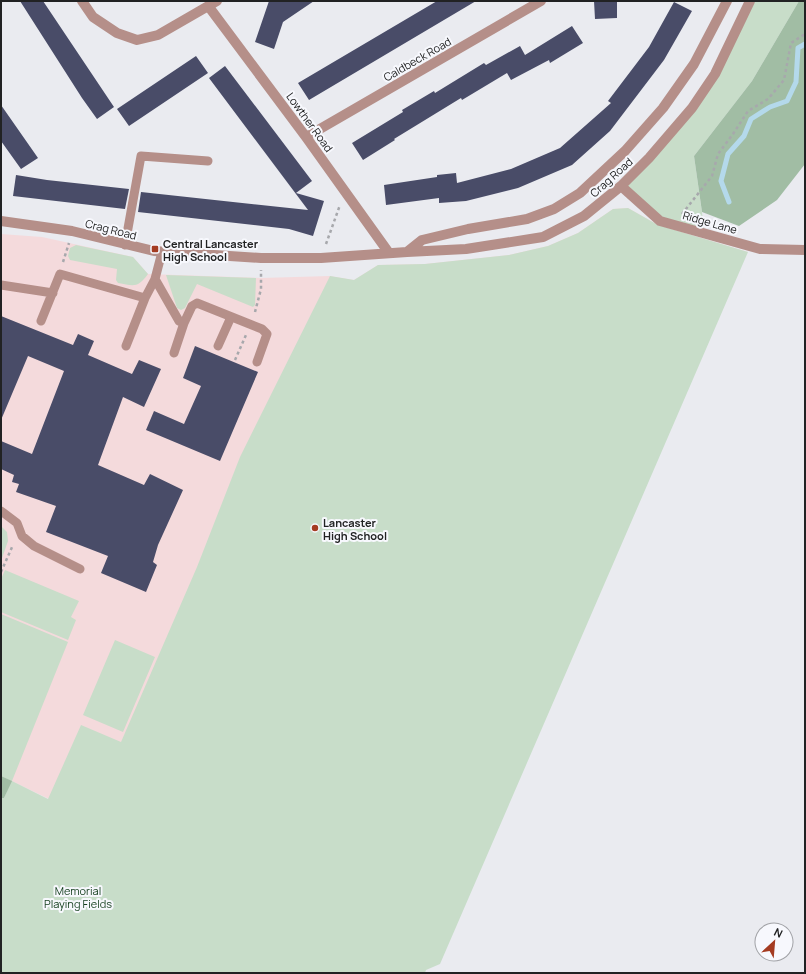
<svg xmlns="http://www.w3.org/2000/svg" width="806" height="974" font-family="Manrope,sans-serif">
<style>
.education{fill:#f4dadc}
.green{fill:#c8ddc9}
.forest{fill:#a1bda4}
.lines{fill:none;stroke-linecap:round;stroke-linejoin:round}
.stream{stroke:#b4d9eb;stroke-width:5}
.building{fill:#494c68}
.path{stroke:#a7a8ac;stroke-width:2.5;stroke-dasharray:3 3;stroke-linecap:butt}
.service{stroke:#b58f89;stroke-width:9}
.minor{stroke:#b58f89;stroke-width:10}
.poi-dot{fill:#a43b21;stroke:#f7f8fd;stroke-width:1.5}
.labels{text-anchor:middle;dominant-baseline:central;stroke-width:4;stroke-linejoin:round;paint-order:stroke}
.street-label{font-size:11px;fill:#212223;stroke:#f7f8fd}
.poi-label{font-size:11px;font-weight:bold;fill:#212223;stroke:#f7f8fd;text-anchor:start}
.park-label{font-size:11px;fill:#123d1b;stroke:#f7f8fd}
</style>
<rect width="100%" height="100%" fill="#eaebf0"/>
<path class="education" d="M 628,208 L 658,225 L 748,252 L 49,799 L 1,776 L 1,234 L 42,237 L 133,257 L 148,274 L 261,278 L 330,276 L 354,280 L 378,265 L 425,264 L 509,255 L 548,246 L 578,233 L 613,209 Z"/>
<path class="green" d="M 750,1 L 799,1 L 752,81 L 694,156 L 705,234 L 660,221 L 621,186 L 692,108 Z
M 628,208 L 658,225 L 748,252 L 440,964 L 426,970 L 425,973 L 1,973 L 1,798 L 4,798 L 11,781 L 1,776 L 1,614 L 68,642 L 12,781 L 48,799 L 81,725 L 121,742 L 197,567 L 240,457 L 330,276 L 354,280 L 378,265 L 425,264 L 509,255 L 548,246 L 578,233 L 613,209 Z
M 76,245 L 133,257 L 148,274 C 138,288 134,286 118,283 L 116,280 L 117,269 L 70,260 L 68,256 L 70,248 Z
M 166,275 L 256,278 L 255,305 L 253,307 L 197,284 L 185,308 L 181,310 L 177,308 Z
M 1,526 L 7,532 L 8,541 L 1,561 Z
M 5,570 L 79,601 L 71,617 L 76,620 L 68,640 L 1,612 L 1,579 Z
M 115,640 L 155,657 L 123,732 L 83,715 Z"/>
<path class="forest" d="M 799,1 L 805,1 L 805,164 L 777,200 L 739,226 L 702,212 L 694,156 L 752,81 Z
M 1,776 L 12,781 L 4,798 L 1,798 Z"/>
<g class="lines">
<path class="stream" d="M 729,202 L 721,181 L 728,154 L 744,136 L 751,119 L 770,107 L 787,101 L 796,82 L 798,48 L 805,44"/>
</g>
<path class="building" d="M 20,1 L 43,1 L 114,107 L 97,119 L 82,98 Z
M 269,1 L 314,1 L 283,22 L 274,49 L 255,42 Z
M 437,1 L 476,1 L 309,100 L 298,83 Z
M 594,1 L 617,1 L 617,18 L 595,19 Z
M 674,2 L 692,11 L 664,60 L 610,131 L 572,165 L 518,188 L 466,201 L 439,203 L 439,198 L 386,205 L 384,185 L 437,177 L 437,175 L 456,173 L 457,183 L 511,169 L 560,148 L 611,103 L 608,101 L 649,47 Z
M 572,26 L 583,43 L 550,63 L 549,60 L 511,80 L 507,73 L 462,100 L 461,98 L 394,139 L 395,140 L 363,160 L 352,143 L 403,112 L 402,110 L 434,91 L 435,93 L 484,63 L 486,65 L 520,46 L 525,55 Z
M 196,56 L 208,73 L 129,126 L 117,109 Z
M 225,66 L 312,181 L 296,193 L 324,201 L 313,236 L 289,229 L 138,212 L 141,192 L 308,210 L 209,78 Z
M 1,105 L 38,158 L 21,169 L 1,141 Z
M 16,175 L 47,180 L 129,189 L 125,209 L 13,196 Z
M 1,316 L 73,345 L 78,334 L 94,341 L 88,355 L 132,374 L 139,360 L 161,369 L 144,407 L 123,397 L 98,465 L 144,485 L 150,474 L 183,490 L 158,545 L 153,562 L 157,565 L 146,592 L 101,573 L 108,556 L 46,532 L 56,506 L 16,492 L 19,484 L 12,482 L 14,475 L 1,469 L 1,441 L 32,454 L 64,371 L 28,356 L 1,420 Z
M 195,346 L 258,372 L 220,461 L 146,430 L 154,411 L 184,424 L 201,386 L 183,378 Z"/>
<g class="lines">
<path class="path" d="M 682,214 L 712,176 L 718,154 L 733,134 L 748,111 L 768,99 L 784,80 L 791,43 L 805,34
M 326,244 L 340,205
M 63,262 L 69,243
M 255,312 L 261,289 L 261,270
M 235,360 L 246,335
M 1,572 L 13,545"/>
<path class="service" d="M 125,245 L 141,156 L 208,161
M 155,279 L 179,321 L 184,323 L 192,306 L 197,303 L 262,329 L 267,334 L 257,362
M 1,285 L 53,293
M 41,321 L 60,274 L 145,298 L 155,279 L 162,252
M 126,346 L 145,298
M 218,346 L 231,317
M 174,353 L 184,323
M 1,511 L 17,523 L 22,536 L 34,546 L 80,569"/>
<path class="minor" d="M 82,1 L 93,17 L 117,33 L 137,40 L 158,35 L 217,1
M 209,7 L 306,137 L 389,253
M 306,137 L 541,1
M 621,186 L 660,221 L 760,249 L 805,250
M 1,221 L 72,231 L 154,251 L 261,258 L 321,258 L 407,252 L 466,249 L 543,237 L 584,216 L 621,186 L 649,158 L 692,108 L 715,74 L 750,1
M 407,252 L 422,240 L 468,229 L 527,219 L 554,209 L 580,193 L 625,151 L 663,108 L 694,64 L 727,1"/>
</g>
<g class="poi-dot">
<rect x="151" y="245" width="8" height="8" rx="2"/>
<circle cx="315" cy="528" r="4"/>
</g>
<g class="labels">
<g class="street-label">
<text transform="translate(417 59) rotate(-30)">Caldbeck Road</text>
<text transform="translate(310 122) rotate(54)">Lowther Road</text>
<text transform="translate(611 177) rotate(-42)">Crag Road</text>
<text transform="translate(710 222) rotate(16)">Ridge Lane</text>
<text transform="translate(111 229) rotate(14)">Crag Road</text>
</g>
<g class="poi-label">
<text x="163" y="243">Central Lancaster<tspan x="163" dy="13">High School</tspan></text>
<text x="323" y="522">Lancaster<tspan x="323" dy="13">High School</tspan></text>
</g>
<g class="park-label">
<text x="78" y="890">Memorial<tspan x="78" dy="13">Playing Fields</tspan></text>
</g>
</g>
<rect width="806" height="974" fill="none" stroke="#212223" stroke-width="4"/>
<g transform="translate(774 942) rotate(26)"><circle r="19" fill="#f7f8fd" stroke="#a1a2a6"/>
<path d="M0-3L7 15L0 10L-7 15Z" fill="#a43b21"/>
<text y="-6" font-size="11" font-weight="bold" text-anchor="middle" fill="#212223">N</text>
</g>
</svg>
